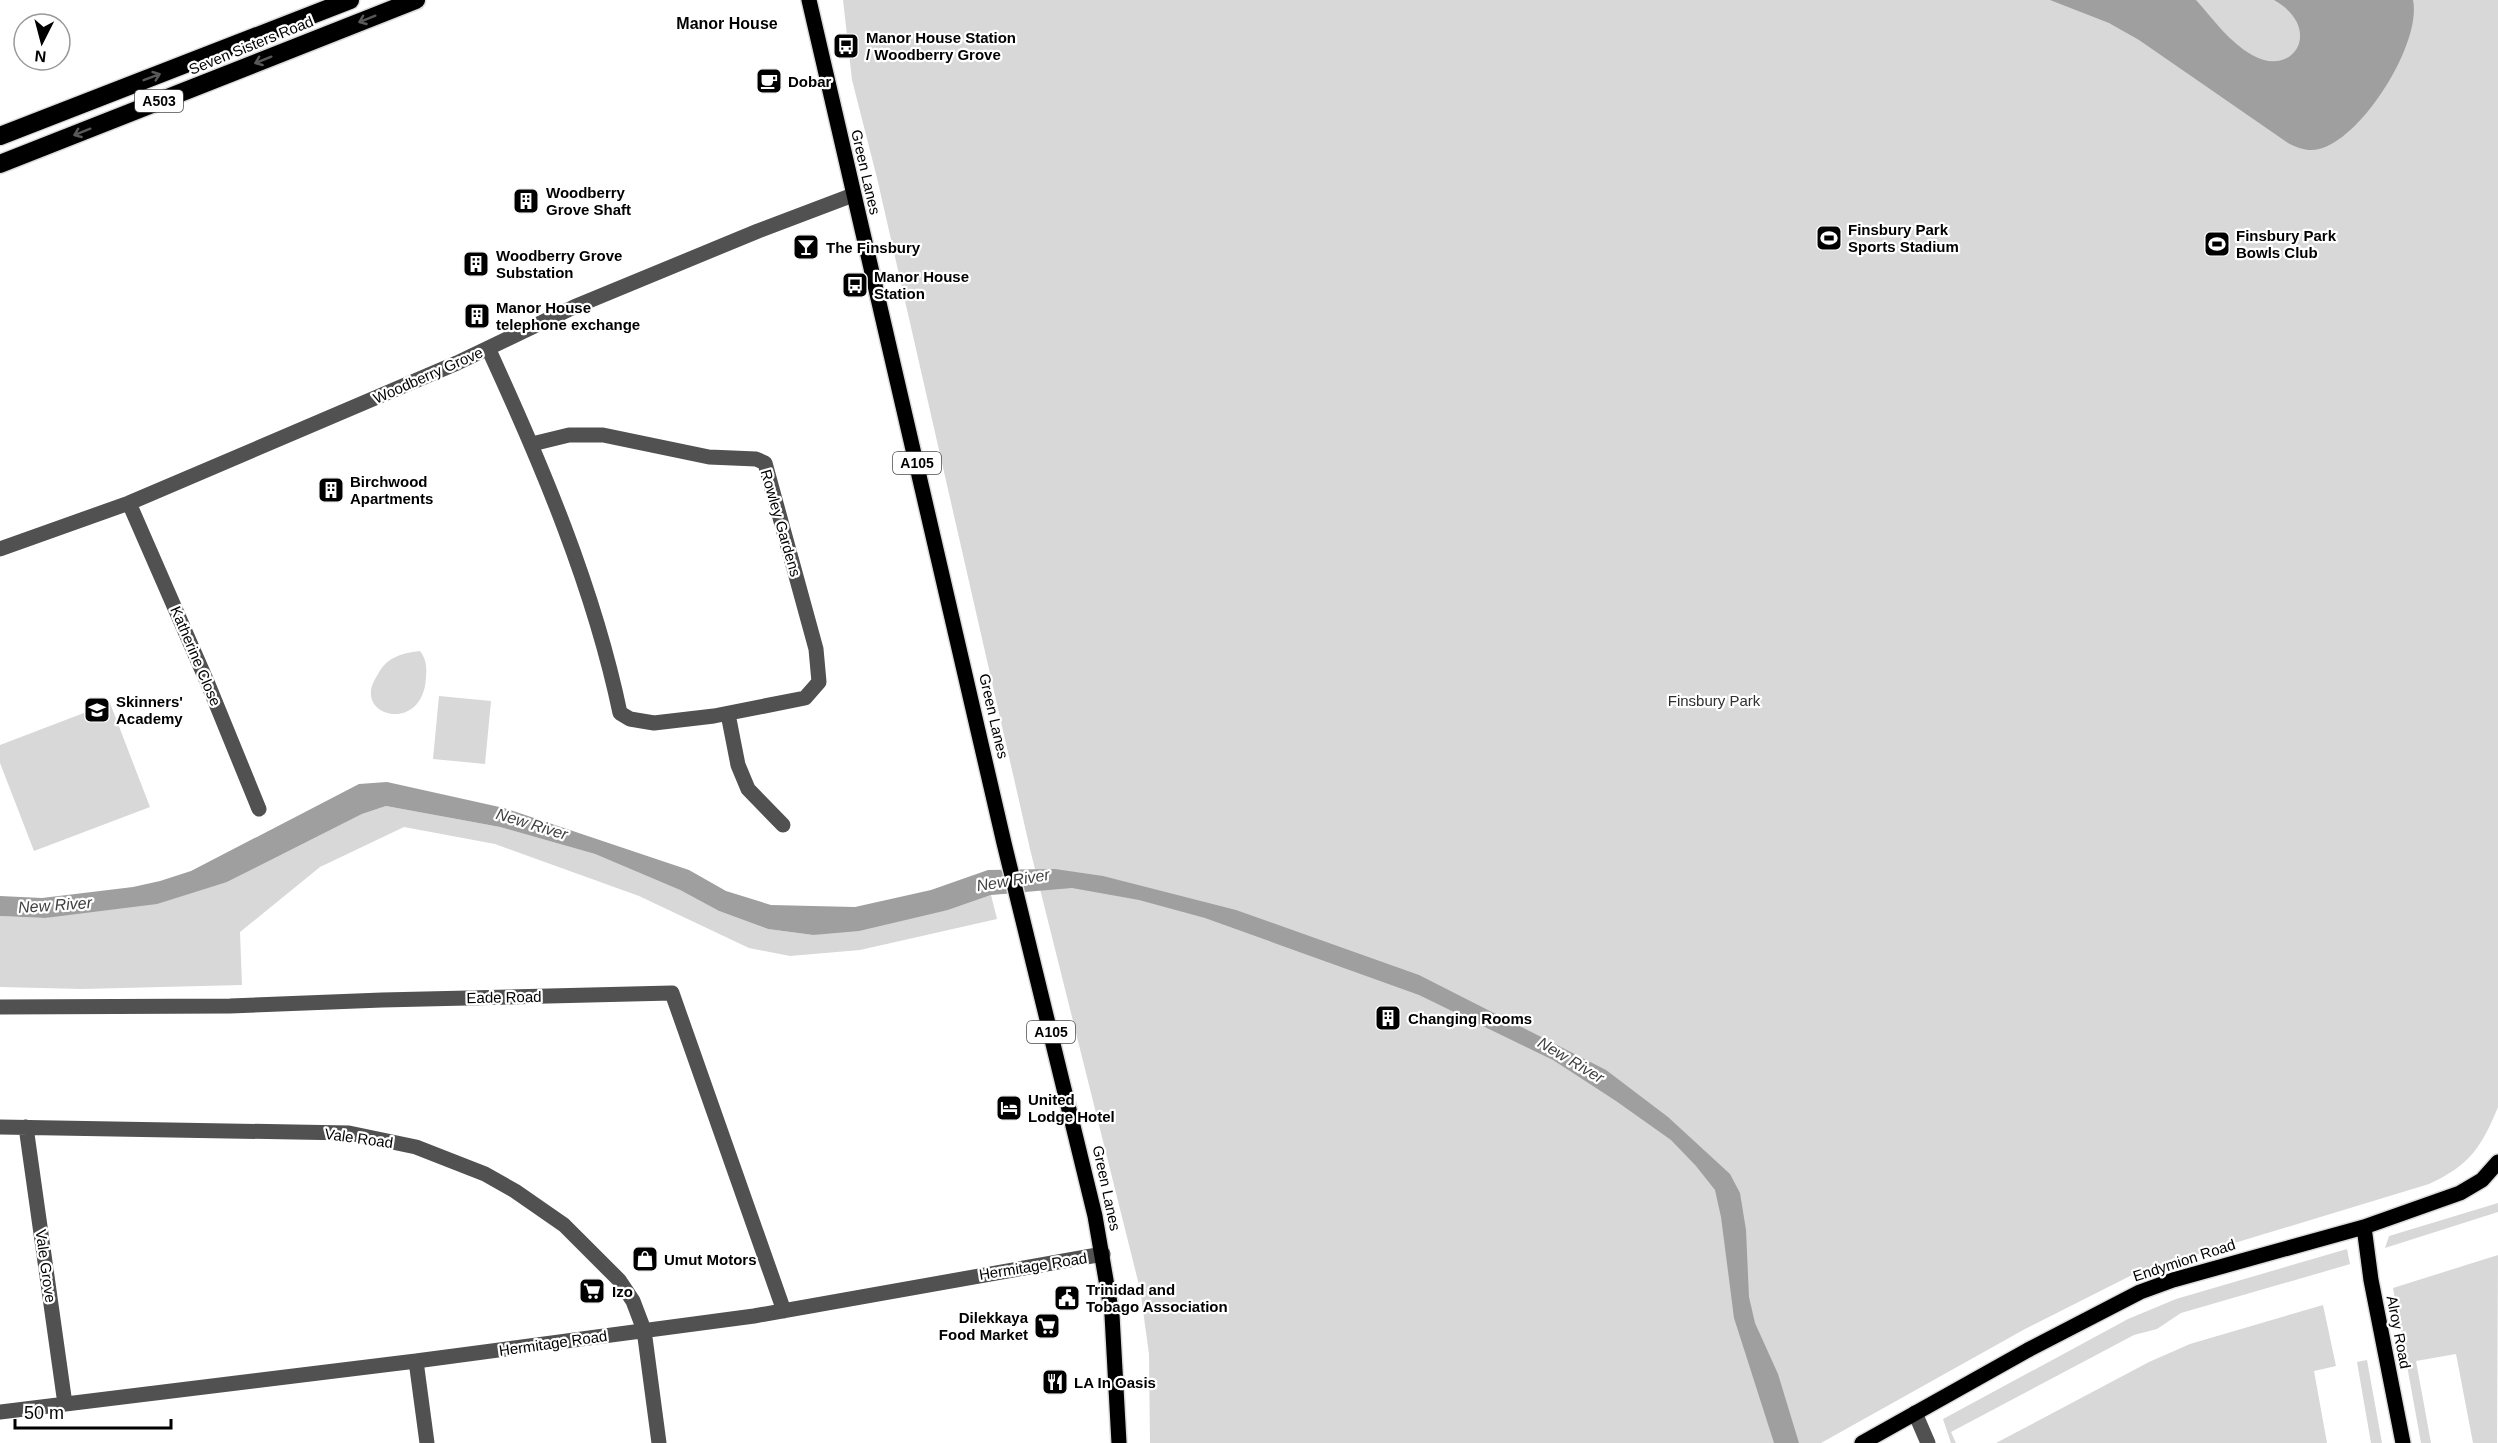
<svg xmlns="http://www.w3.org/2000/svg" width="2498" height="1443" font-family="Arial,sans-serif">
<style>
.green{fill:#d8d8d8}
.water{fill:#9f9f9f}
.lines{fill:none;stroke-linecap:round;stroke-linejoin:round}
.major-casing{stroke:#dbdbdb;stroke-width:18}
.highway-casing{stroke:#dbdbdb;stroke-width:21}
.minor{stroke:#515151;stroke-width:15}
.major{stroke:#000;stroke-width:15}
.highway{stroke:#000;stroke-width:18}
.oneway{stroke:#595959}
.labels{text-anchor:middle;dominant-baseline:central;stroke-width:4.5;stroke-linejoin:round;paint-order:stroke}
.shield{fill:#fff;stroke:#4c4c4c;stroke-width:1.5}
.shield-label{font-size:14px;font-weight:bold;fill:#000}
.poi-label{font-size:15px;font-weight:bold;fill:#000;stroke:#fff;text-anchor:start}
.street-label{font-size:15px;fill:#000;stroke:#fff}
.park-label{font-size:15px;fill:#2f2f2f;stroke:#fff}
.neighbourhood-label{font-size:16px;font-weight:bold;fill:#000;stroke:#fff}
.water-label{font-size:16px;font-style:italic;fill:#404040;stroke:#fff}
</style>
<rect width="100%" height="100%" fill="#fff"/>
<path class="green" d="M 843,0 L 2498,0 L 2498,1107 C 2481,1148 2470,1165 2429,1184 L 2136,1273 L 2025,1329 L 1821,1443 L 1150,1443 L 1149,1354 L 1140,1289 L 1030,849 L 877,178 L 852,80 Z
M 420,651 C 426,659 427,667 426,677 C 424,728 368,720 371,691 C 371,686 375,679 378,674 C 387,657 402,653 420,651 Z
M 439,696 L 491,701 L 485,764 L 433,759 Z
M 110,703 L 150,807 L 34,851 L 0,763 L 0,745 Z
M 386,806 L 500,827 L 595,854 L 680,890 L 719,911 L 768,929 L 813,935 L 948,910 L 991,895 L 997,919 L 860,950 L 790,956 L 749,948 L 639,896 L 495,844 L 404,827 L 320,867 L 240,932 L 242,985 L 82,989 L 0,987 L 0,916 L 45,918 L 227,882 L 362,814 Z
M 2498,1203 L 2498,1212 L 2385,1248 L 2389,1236 Z
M 2347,1249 L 2350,1264 L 2347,1265 L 2181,1313 L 2157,1329 L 2134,1335 L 1951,1432 L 1956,1443 L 1951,1443 L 1943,1419 L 2128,1319 L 2176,1299 Z
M 2498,1255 L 2497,1443 L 2473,1443 L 2456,1354 L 2416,1361 L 2431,1443 L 2421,1443 L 2393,1288 Z
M 2323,1305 L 2336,1366 L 2314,1371 L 2327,1443 L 1996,1443 L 2149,1362 L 2190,1344 Z
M 2367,1360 L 2382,1443 L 2371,1443 L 2357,1362 Z"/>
<path class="water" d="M 2050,0 L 2196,0 C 2213,19 2229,42 2252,55 C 2294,79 2324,28 2274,0 L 2413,0 C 2422,43 2362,139 2319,149 C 2308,152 2298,148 2288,143 L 2139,40 L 2109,23 Z
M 387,782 L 504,808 L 689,870 L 726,891 L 771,905 L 855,907 L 931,890 L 988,870 L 1055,869 L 1103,876 L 1236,910 L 1419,975 L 1606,1070 L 1668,1117 L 1730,1174 L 1740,1193 L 1746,1230 L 1749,1297 L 1755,1323 L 1778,1374 L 1799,1443 L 1774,1443 L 1734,1318 L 1721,1217 L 1715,1190 L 1696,1166 L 1671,1140 L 1616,1101 L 1553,1060 L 1419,995 L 1205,918 L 1139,900 L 1072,888 L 991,895 L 948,910 L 859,931 L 813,935 L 768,929 L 719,911 L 680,890 L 595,854 L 500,827 L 386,806 L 362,814 L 227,882 L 157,904 L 45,918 L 0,916 L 0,896 L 42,898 L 133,887 L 160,881 L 191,871 L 359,784 Z"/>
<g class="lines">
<g class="major-casing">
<path id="major" d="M 809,0 L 1004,843 L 1095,1216 L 1112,1315 L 1119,1443
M 2364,1227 L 2371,1280 L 2403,1443
M 1862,1443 L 2028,1350 L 2140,1292 L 2173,1280 L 2364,1227 L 2460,1193 L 2482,1180 L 2498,1162"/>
</g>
<g class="highway-casing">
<path id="highway" d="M 0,136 L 350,0
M 0,164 L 416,0"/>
</g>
<path class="minor" d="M 488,348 C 541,463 594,588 620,713 L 630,719 L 654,723 L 714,716 L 805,698 L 819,682 L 816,649 L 765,463 L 756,459 L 709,457 L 603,435 L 569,435 L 532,444
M 129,503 L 208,684 L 259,809
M 0,549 L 129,503 L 457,363 L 574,307 L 758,231 L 853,195
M 728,714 L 738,765 L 748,789 L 783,825
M 0,1007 L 230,1006 L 382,1000 L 672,993 L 784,1311
M 0,1127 L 349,1133 L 416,1147 L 485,1174 L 515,1191 L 564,1225 L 619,1280 L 633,1301 L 644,1330 L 659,1443
M 26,1127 L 65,1404
M 416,1361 L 427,1443
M 0,1412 L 416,1361 L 754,1316 L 1103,1254
M 1915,1413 L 1928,1443"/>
<use href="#major" class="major"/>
<use href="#highway" class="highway"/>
</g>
<defs><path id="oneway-shaft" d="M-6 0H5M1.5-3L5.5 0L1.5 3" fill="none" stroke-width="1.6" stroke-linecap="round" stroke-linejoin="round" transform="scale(1.5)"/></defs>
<g class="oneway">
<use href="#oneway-shaft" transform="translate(367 19) rotate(158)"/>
<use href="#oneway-shaft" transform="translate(263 60) rotate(158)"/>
<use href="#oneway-shaft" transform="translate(152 77) rotate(-21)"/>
<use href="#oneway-shaft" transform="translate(82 132) rotate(158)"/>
</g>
<defs>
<g id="bus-square" transform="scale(1.35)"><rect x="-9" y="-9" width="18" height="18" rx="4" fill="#000" stroke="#fff"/><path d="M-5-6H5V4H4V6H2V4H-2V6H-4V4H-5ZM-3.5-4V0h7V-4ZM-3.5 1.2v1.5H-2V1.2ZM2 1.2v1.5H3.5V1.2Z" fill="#fff"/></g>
<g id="cafe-square" transform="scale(1.35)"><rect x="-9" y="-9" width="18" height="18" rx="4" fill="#000" stroke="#fff"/><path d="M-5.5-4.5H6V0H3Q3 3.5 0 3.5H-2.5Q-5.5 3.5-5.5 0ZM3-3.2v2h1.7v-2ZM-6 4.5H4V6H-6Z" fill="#fff"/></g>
<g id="building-square" transform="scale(1.35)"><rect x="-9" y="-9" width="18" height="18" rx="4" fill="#000" stroke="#fff"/><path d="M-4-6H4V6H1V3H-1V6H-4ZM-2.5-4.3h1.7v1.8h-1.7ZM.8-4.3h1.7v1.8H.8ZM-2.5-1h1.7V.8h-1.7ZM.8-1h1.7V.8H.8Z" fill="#fff"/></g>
<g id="stadium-square" transform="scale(1.35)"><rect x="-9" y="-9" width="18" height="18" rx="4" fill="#000" stroke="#fff"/><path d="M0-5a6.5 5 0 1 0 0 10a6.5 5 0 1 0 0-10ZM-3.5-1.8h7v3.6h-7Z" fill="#fff"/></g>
<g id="bar-square" transform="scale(1.35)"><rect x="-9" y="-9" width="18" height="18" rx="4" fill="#000" stroke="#fff"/><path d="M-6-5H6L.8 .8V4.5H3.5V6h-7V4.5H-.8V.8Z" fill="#fff"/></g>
<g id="school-square" transform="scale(1.35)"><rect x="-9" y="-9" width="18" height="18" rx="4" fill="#000" stroke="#fff"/><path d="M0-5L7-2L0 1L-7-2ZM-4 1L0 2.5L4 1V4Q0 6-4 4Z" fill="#fff"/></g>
<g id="hotel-square" transform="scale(1.35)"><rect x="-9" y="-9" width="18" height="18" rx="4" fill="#000" stroke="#fff"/><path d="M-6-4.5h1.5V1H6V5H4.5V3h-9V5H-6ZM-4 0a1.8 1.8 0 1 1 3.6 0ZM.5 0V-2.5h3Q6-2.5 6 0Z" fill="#fff"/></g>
<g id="shop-square" transform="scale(1.35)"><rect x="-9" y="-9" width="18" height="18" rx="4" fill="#000" stroke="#fff"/><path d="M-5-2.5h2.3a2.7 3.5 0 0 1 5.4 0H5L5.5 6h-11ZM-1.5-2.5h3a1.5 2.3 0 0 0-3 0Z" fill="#fff"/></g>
<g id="supermarket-square" transform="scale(1.35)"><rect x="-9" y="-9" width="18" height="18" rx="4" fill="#000" stroke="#fff"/><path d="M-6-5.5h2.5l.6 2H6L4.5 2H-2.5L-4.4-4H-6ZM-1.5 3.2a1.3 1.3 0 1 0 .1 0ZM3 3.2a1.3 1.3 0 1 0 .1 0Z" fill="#fff"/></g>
<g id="civic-square" transform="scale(1.35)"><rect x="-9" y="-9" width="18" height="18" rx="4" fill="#000" stroke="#fff"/><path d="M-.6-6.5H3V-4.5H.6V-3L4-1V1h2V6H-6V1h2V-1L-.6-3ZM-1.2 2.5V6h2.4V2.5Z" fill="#fff"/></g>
<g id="restaurant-square" transform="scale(1.35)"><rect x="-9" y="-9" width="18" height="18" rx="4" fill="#000" stroke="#fff"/><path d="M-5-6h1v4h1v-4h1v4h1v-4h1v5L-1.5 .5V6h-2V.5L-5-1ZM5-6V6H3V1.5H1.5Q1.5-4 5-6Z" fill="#fff"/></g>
</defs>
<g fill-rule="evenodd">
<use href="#bus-square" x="846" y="46"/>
<use href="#cafe-square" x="769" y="81"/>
<use href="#building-square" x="526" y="201"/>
<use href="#stadium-square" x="1829" y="238"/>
<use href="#stadium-square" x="2217" y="244"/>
<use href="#bar-square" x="806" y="247"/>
<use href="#building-square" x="476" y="264"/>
<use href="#bus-square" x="855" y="285"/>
<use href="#building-square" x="477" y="316"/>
<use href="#building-square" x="331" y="490"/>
<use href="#school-square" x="97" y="710"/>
<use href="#building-square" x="1388" y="1018"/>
<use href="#hotel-square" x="1009" y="1108"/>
<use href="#shop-square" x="645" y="1259"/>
<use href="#supermarket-square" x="592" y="1291"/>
<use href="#civic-square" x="1067" y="1298"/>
<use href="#supermarket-square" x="1047" y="1326"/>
<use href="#restaurant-square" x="1055" y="1382"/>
</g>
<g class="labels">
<g class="shield">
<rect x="135" y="90" width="48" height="22" rx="4.5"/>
<rect x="893" y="452" width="48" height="22" rx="4.5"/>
<rect x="1027" y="1021" width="48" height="22" rx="4.5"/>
</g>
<g class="shield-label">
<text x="159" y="101">A503</text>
<text x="917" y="463">A105</text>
<text x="1051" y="1032">A105</text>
</g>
<g class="poi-label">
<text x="866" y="37">Manor House Station<tspan x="866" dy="17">/ Woodberry Grove</tspan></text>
<text x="788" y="81">Dobar</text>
<text x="546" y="192">Woodberry<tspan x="546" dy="17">Grove Shaft</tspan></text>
<text x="1848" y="229">Finsbury Park<tspan x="1848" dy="17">Sports Stadium</tspan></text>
<text x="2236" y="235">Finsbury Park<tspan x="2236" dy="17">Bowls Club</tspan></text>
<text x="826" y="247">The Finsbury</text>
<text x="496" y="255">Woodberry Grove<tspan x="496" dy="17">Substation</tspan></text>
<text x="874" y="276">Manor House<tspan x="874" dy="17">Station</tspan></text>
<text x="496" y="307">Manor House<tspan x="496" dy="17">telephone exchange</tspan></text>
<text x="350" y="481">Birchwood<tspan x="350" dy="17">Apartments</tspan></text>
<text x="116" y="701">Skinners'<tspan x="116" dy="17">Academy</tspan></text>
<text x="1408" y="1018">Changing Rooms</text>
<text x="1028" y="1099">United<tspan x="1028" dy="17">Lodge Hotel</tspan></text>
<text x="664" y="1259">Umut Motors</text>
<text x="1086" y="1289">Trinidad and<tspan x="1086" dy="17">Tobago Association</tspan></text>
<text x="612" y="1291">Izo</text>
<text x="1028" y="1317" text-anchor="end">Dilekkaya<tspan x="1028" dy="17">Food Market</tspan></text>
<text x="1074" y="1382">LA In Oasis</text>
</g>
<g class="street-label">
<text transform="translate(251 45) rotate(-22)">Seven Sisters Road</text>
<text transform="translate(866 172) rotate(77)">Green Lanes</text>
<text transform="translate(428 375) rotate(-24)">Woodberry Grove</text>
<text transform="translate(781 523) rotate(74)">Rowley Gardens</text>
<text transform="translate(196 656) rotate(67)">Katherine Close</text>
<text transform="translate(994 716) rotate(77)">Green Lanes</text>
<text transform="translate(504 997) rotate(-1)">Eade Road</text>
<text transform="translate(359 1138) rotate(8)">Vale Road</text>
<text transform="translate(1107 1188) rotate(78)">Green Lanes</text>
<text transform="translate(2184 1260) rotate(-18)">Endymion Road</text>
<text transform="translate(46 1266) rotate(82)">Vale Grove</text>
<text transform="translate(1033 1266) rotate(-9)">Hermitage Road</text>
<text transform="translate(2399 1332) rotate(79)">Alroy Road</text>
<text transform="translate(553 1343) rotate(-8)">Hermitage Road</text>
</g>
<g class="park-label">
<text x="1714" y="700">Finsbury Park</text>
</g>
<g class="neighbourhood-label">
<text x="727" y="23">Manor House</text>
</g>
<g class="water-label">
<text transform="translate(532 824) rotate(17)">New River</text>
<text transform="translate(1013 880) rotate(-9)">New River</text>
<text transform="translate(55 905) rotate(-4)">New River</text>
<text transform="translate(1571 1060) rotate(31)">New River</text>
</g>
</g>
<g transform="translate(42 42) rotate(186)"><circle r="28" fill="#ffffff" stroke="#999999" stroke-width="1.5"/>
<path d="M0-4.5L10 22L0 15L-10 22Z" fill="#000000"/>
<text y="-9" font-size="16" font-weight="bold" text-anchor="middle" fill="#000000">N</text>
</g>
<path d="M15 1419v9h156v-9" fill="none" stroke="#000000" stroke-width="3"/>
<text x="24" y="1419" font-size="18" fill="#000000" stroke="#ffffff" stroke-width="4.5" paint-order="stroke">50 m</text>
</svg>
